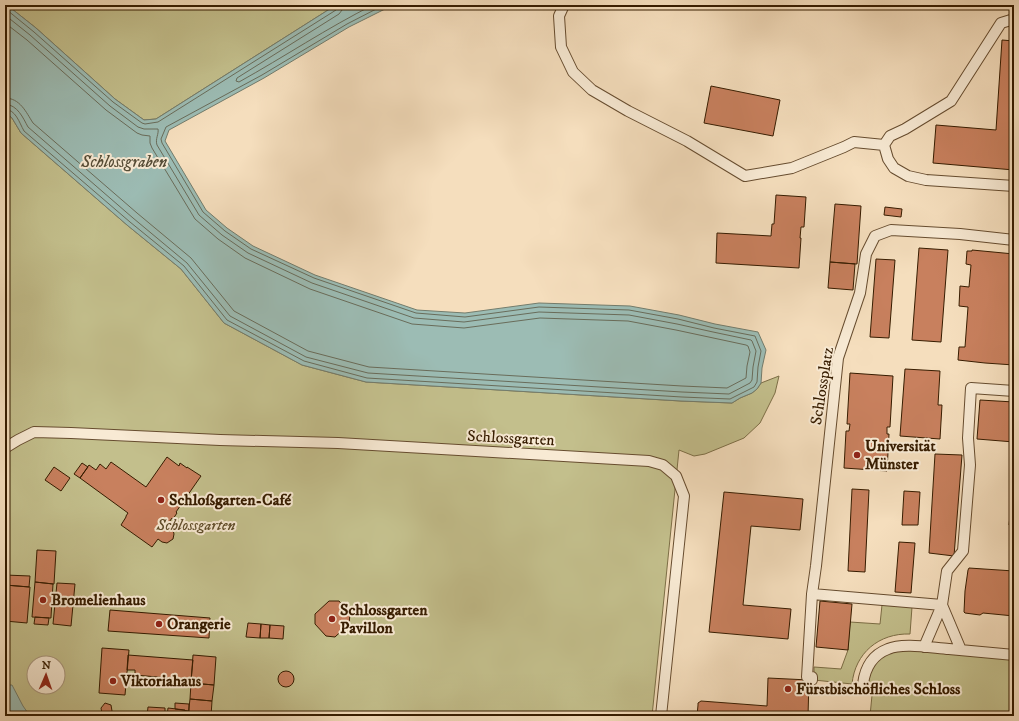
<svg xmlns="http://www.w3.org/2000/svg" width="1019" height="721" font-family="'IM FELL DW Pica',serif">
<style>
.green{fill:#c3bf8c;stroke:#7c6e46;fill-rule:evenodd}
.water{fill:#9cbcb4;stroke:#737c6c}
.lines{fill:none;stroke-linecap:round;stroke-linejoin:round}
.shore{stroke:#696c5a;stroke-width:1}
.building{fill:#c8805e;stroke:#361c00}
.service-casing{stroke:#664c2f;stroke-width:12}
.service{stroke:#f8ead4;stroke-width:10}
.poi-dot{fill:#8f2418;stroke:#f8ead4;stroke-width:1.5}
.labels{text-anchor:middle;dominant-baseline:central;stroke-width:4;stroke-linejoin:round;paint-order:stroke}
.street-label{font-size:16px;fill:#361c00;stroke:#f8ead4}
.poi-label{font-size:16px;font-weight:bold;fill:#361c00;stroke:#f8ead4;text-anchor:start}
.park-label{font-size:16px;font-style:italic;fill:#604d2a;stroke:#f8ead4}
.water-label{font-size:17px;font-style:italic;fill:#554c36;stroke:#f8ead4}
</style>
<rect width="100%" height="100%" fill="#f5debd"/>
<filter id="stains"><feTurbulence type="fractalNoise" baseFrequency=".005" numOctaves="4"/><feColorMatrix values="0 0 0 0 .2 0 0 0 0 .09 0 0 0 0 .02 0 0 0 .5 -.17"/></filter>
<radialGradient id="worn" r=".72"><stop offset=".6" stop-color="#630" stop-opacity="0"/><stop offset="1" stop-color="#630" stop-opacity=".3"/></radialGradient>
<path class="green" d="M 7,5 L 336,5 L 156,119 L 144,120 L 115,99 L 36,28 Z
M 5,112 L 12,118 L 21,133 L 127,225 L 181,269 L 224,323 L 302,365 L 366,382 L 681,401 L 732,403 L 740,398 L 752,393 L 757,389 L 761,383 L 779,376 L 775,393 L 760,423 L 744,438 L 705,454 L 694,456 L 679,450 L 652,716 L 5,716 ZM 34,663 L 58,663 L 58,687 L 34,687 Z
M 882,605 L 912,607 L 910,634 C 879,633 855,653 852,684 L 814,680 L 814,667 L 841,669 L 848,650 L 850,622 L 880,624 Z
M 890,648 L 1014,655 L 1014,716 L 870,716 L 873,685 L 863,684 L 864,676 Z"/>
<path class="water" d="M 5,5 L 7,5 L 36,28 L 115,99 L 144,120 L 156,119 L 336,5 L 393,5 L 349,27 L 264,78 L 169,130 L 165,141 L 206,210 L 227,228 L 253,246 L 315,275 L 417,310 L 465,313 L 539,303 L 630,306 L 679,315 L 715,324 L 758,332 L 766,350 L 762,368 L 761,383 L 757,389 L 752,393 L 740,398 L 732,403 L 681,401 L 366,382 L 302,365 L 224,323 L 181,269 L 127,225 L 21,133 L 12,118 L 5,112 Z
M 5,685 L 12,685 L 23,706 L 30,716 L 5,716 Z"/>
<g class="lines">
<path class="shore" d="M 343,5 L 342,10 L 339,14 L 237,78 L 236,81 L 239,82 C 284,57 327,28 373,5
M 5,7 L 7,10 L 34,32 L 113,102 L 142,123 L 145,124 L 158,122 L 336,10 L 338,8 L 338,5
M 5,15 L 30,35 L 110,106 L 138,127 L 144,129 L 158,129 C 159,134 155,139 157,145 L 199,215 L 222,235 L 248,253 L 312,283 L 414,318 L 464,322 L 539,312 L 629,315 L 677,324 L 713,332 L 751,340 L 752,341 L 756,351 L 753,367 L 752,380 L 750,383 L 729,394 L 682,392 L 368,373 L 306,357 L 230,316 L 187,263 L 133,218 L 28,127 C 23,118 18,105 5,104
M 5,23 L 27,40 L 106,110 L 137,133 L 142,135 L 150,136 L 150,143 L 152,148 L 195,219 L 218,239 L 245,258 L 310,289 L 412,324 L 464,328 L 540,318 L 628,321 L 676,330 L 746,345 L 748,346 L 750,352 L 747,366 L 746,378 L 727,388 L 682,386 L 369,367 L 308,351 L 234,311 L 191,258 L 137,213 L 33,123 C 26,112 20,98 5,98
M 5,109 C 16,110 19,122 24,131 L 130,222 L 184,266 L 227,320 L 304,361 L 367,378 L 682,397 L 730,399 L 754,387 L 757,382 L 758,367 L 761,351 L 755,336 L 714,328 L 678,319 L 629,310 L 539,307 L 465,317 L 416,313 L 314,278 L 251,249 L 225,231 L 203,212 L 162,143 L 161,139 L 166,127 L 262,75 L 347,24 L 384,5"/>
</g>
<path class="building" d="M 1002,40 L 1014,41 L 1014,170 L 933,163 L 936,125 L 996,130 Z
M 711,86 L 780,100 L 773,136 L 704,123 Z
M 776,195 L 806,197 L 804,227 L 801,227 L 800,238 L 801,238 L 799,268 L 716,263 L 717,233 L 771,236 L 772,224 L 774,224 Z
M 835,204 L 861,206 L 857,264 L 830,262 Z
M 885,207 L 902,209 L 901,217 L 884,215 Z
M 919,248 L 948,250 L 941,342 L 912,340 Z
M 972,250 L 1014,254 L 1014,321 L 1013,336 L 1014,336 L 1014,365 L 985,363 L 958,360 L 959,347 L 965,347 L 968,307 L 959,306 L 960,286 L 969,287 L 971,265 L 966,264 L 967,251 L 972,251 Z
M 876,259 L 895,260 L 889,338 L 870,337 Z
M 830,262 L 855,264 L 853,290 L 828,288 Z
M 905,369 L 940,371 L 938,405 L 942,405 L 940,439 L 900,436 Z
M 850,373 L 893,376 L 890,427 L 887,427 L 887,434 L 889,434 L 887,471 L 844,468 L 846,431 L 849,431 L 850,424 L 847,424 Z
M 980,400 L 1014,402 L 1014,442 L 977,439 Z
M 935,454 L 962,455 L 954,556 L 929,553 Z
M 167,457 L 179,466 L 180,463 L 187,468 L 187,467 L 201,476 L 176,512 L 177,513 L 173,519 L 172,518 L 167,525 L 173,530 L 174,534 L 173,539 L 167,543 L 162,542 L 158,539 L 152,547 L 121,525 L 126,517 L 126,516 L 128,513 L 80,478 L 89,465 L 96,470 L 100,464 L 106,469 L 111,462 L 146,487 Z
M 82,463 L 88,467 L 80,478 L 74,474 Z
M 54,467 L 70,478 L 61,491 L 45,480 Z
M 1013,478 L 1014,478 L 1014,526 L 1009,525 L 1011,506 L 1013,506 L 1014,498 L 1011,498 Z
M 852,489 L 869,490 L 865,572 L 848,571 Z
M 904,491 L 920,492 L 918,525 L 902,525 Z
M 724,492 L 803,499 L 800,530 L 751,526 L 743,605 L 791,609 L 788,639 L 709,632 Z
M 899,542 L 915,543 L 911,593 L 895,592 Z
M 37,550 L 56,551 L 54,584 L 35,582 Z
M 969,568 L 1014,571 L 1014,616 L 983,613 L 980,615 L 965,613 L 964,612 L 965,591 L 968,570 Z
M 5,575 L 30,576 L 29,587 L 5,585 Z
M 35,582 L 53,584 L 51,617 L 51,618 L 32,617 Z
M 57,583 L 75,584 L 71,626 L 53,624 Z
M 5,585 L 30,587 L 27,623 L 5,621 Z
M 329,601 L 339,601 L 350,614 L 349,624 L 335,637 L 326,636 L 315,624 L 315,614 Z
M 820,601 L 852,604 L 848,650 L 816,647 Z
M 110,610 L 210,618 L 209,638 L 108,631 Z
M 35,617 L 49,618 L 48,625 L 34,624 Z
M 248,623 L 261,624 L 260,638 L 246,637 Z
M 261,624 L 270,625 L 269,638 L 260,638 Z
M 270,625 L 284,626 L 283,639 L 269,638 Z
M 102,648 L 129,650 L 125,695 L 99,693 Z
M 128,655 L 193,660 L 191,680 L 135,675 L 135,670 L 127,670 Z
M 193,655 L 216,657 L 214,685 L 191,683 Z
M278 679a8 8 0 1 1 16 0a8 8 0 1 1-16 0Z
M 768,678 L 809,680 L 808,716 L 697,716 L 698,705 L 698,703 L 701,701 L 767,706 Z
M 191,683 L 214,685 L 212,701 L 190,699 Z
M 190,699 L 212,701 L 211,716 L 188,716 Z
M 105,703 L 111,705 L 112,711 L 108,715 L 102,714 L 101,708 Z
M 175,703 L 189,704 L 189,711 L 175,709 Z
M 148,707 L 165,708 L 165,716 L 147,716 Z
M 168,708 L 185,710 L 185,716 L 167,716 Z"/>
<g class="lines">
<g class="service-casing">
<path id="service" d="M 564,5 L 559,16 L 561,47 L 573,72 L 592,90 L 628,111 L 687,141 L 745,176 L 792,168 L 844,147 L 854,142 L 884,145 L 890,136 L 905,129 L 951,101 L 1001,23 L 1014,19
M 884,145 L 888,159 L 894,168 L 908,176 L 926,180 L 1014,186
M 5,448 L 18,440 L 34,432 L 71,433 L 220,440 L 338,443 L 649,461 L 663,465 L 676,476 L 684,496 L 661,716
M 812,594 L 942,605 L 961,650
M 924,647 L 942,605 L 947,571 L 963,551 L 970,465 L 968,438 L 971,388 L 1014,391
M 812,680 L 812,677 L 807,677 L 812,594 L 816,566 L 838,358 L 860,293 L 866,254 L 875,236 L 891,230 L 960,234 L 1014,240
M 863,684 C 865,668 872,655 888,649 C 903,642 933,648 949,649 C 971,651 992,653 1014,655"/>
</g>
<use href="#service" class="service"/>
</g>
<g class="poi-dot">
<circle cx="857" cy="455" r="4"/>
<circle cx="161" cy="500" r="4"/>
<circle cx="43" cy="600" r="4"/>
<circle cx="332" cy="619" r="4"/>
<circle cx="159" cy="624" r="4"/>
<circle cx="113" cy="681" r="4"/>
<circle cx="788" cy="689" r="4"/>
</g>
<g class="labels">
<g class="street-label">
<text transform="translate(822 386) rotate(-81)">Schlossplatz</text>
<text transform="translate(511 438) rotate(3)">Schlossgarten</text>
</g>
<g class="poi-label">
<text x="865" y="446">Universität<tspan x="865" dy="18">Münster</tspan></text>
<text x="169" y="500">Schloßgarten-Café</text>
<text x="51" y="600">Bromelienhaus</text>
<text x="340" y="610">Schlossgarten<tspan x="340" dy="18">Pavillon</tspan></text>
<text x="167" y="624">Orangerie</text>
<text x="121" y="681">Viktoriahaus</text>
<text x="796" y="689">Fürstbischöfliches Schloss</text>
</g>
<g class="park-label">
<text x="196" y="525">Schlossgarten</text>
</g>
<g class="water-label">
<text x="124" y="162">Schlossgraben</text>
</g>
</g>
<rect width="1019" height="721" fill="none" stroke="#f5debd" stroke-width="20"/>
<rect x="6" y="6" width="1007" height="709" fill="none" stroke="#361c00" stroke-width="2"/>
<rect x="10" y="10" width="999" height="701" fill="none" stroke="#361c00"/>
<g transform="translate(46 675) rotate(2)"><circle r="19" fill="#f8ead4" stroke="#aa987f"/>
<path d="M0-3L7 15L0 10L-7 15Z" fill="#8f2418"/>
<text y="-6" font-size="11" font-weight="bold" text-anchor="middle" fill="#361c00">N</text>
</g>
<rect width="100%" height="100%" filter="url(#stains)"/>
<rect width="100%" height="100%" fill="url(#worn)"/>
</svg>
